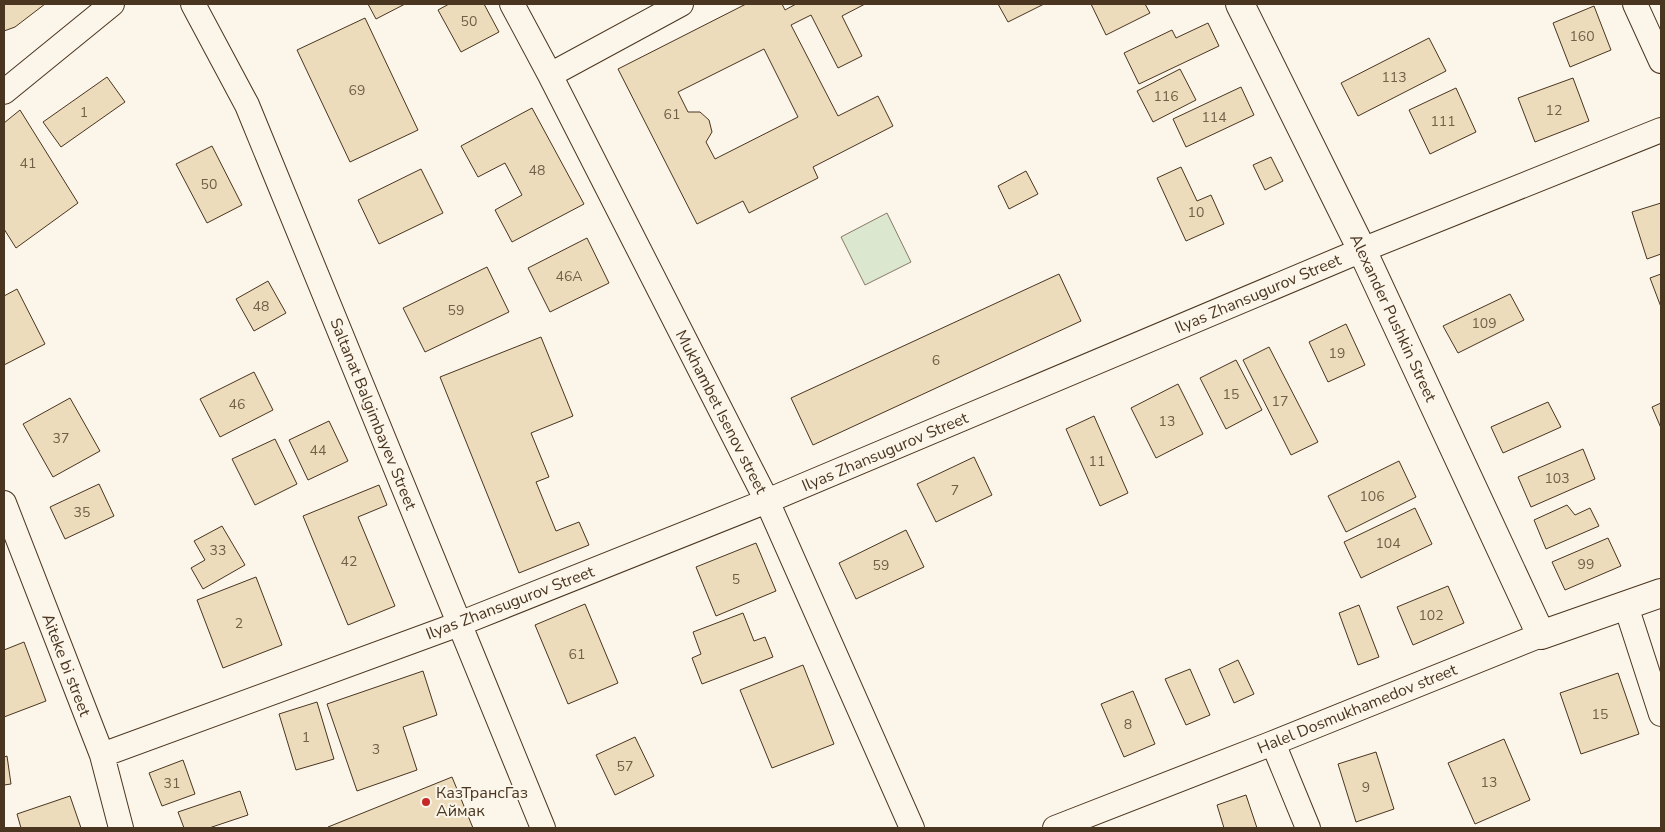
<svg xmlns="http://www.w3.org/2000/svg" width="1665" height="832" font-family="'Nunito Sans',sans-serif">
<style>
.green{fill:#dce7d0;stroke:#887966}
.building{fill:#ecdcbc;stroke:#4a3520;fill-rule:evenodd}
.lines{fill:none;stroke-linecap:round;stroke-linejoin:round}
.minor-casing{stroke:#4a3520;stroke-width:26}
.tertiary-casing{stroke:#4a3520;stroke-width:30}
.minor{stroke:#fbf6e9;stroke-width:24}
.tertiary{stroke:#fbf6e9;stroke-width:28}
.poi-dot{fill:#c62828;stroke:#fbf6e9;stroke-width:2}
.labels{text-anchor:middle;dominant-baseline:central;stroke-width:4;stroke-linejoin:round;paint-order:stroke}
.number-label{font-size:14px;fill:#725f47}
.street-label{font-size:16px;fill:#4a3520;stroke:#fbf6e9}
.poi-label{font-size:16px;fill:#4a3520;stroke:#fbf6e9;text-anchor:start}
</style>
<rect width="100%" height="100%" fill="#fbf6e9"/>
<path class="green" d="M 887,213 L 911,262 L 865,285 L 841,237 Z"/>
<path class="building" d="M 4,4 L 45,4 L 15,27 L 4,31 Z
M 368,4 L 405,4 L 376,19 Z
M 449,4 L 484,4 L 499,32 L 461,52 L 438,10 Z
M 746,4 L 782,4 L 785,10 L 796,4 L 865,4 L 842,16 L 862,56 L 838,68 L 811,15 L 791,25 L 838,116 L 878,96 L 893,126 L 813,167 L 818,178 L 749,213 L 743,201 L 697,224 L 618,69 ZM 764,49 L 798,117 L 715,159 L 706,142 L 712,132 L 709,120 L 700,112 L 688,112 L 678,92 Z
M 998,4 L 1044,4 L 1008,22 Z
M 1091,4 L 1145,4 L 1150,13 L 1106,35 Z
M 1594,6 L 1611,50 L 1570,67 L 1553,23 Z
M 365,18 L 418,130 L 350,162 L 297,50 Z
M 1208,23 L 1219,46 L 1139,84 L 1124,53 L 1172,30 L 1176,38 Z
M 1429,38 L 1446,71 L 1358,116 L 1341,83 Z
M 1180,69 L 1196,100 L 1153,122 L 1137,91 Z
M 107,77 L 125,102 L 61,147 L 43,122 Z
M 1573,78 L 1589,121 L 1535,142 L 1518,98 Z
M 1241,87 L 1254,115 L 1186,147 L 1173,119 Z
M 1456,88 L 1476,132 L 1430,154 L 1409,110 Z
M 532,108 L 584,204 L 512,242 L 495,210 L 522,195 L 505,163 L 478,177 L 461,146 Z
M 20,110 L 78,203 L 16,248 L 4,229 L 4,123 Z
M 212,146 L 242,205 L 207,223 L 176,164 Z
M 1271,157 L 1283,181 L 1265,190 L 1253,165 Z
M 1181,167 L 1197,201 L 1211,195 L 1224,224 L 1186,241 L 1157,178 Z
M 421,169 L 443,213 L 379,244 L 358,200 Z
M 1026,171 L 1038,194 L 1009,209 L 998,186 Z
M 1661,203 L 1661,254 L 1647,259 L 1632,212 Z
M 587,238 L 609,283 L 550,312 L 528,268 Z
M 487,267 L 509,312 L 425,352 L 403,308 Z
M 1059,274 L 1081,321 L 813,445 L 791,398 Z
M 1661,274 L 1661,307 L 1650,278 Z
M 268,281 L 286,313 L 254,331 L 236,299 Z
M 17,289 L 45,344 L 4,365 L 4,296 Z
M 1510,294 L 1524,320 L 1458,353 L 1443,326 Z
M 1346,324 L 1365,365 L 1328,382 L 1309,342 Z
M 541,337 L 573,416 L 531,433 L 549,477 L 536,482 L 556,531 L 579,522 L 589,545 L 519,573 L 440,377 Z
M 1269,347 L 1318,442 L 1291,455 L 1243,360 Z
M 1236,360 L 1262,410 L 1226,429 L 1200,378 Z
M 254,372 L 273,410 L 220,437 L 200,399 Z
M 1178,384 L 1203,434 L 1156,458 L 1131,408 Z
M 70,398 L 100,451 L 53,477 L 23,424 Z
M 1548,402 L 1561,427 L 1503,453 L 1491,427 Z
M 1661,403 L 1661,428 L 1652,407 Z
M 1094,416 L 1128,493 L 1100,506 L 1066,429 Z
M 329,421 L 348,461 L 308,480 L 289,440 Z
M 275,439 L 297,484 L 255,505 L 232,459 Z
M 1583,449 L 1595,479 L 1531,507 L 1518,477 Z
M 974,457 L 992,495 L 936,522 L 917,484 Z
M 1399,461 L 1416,497 L 1346,532 L 1328,496 Z
M 99,484 L 114,516 L 65,539 L 50,507 Z
M 379,485 L 387,505 L 358,517 L 395,606 L 348,625 L 303,516 Z
M 1567,505 L 1575,515 L 1590,508 L 1599,526 L 1546,549 L 1534,520 Z
M 1415,508 L 1432,544 L 1361,578 L 1344,542 Z
M 222,526 L 245,565 L 203,589 L 191,568 L 205,560 L 194,541 Z
M 906,530 L 924,567 L 856,599 L 839,563 Z
M 1608,538 L 1621,566 L 1565,590 L 1552,562 Z
M 756,543 L 776,591 L 716,616 L 696,567 Z
M 256,577 L 282,645 L 223,668 L 197,600 Z
M 1448,586 L 1464,623 L 1413,645 L 1397,607 Z
M 585,604 L 618,683 L 568,704 L 535,625 Z
M 1359,605 L 1379,657 L 1358,665 L 1339,613 Z
M 743,613 L 754,641 L 765,637 L 773,657 L 702,684 L 692,658 L 701,654 L 693,632 Z
M 24,642 L 46,701 L 4,717 L 4,650 Z
M 1238,660 L 1254,694 L 1234,703 L 1219,669 Z
M 803,665 L 834,744 L 772,768 L 740,690 Z
M 1190,669 L 1210,715 L 1186,725 L 1165,679 Z
M 423,671 L 437,715 L 403,727 L 417,770 L 357,791 L 327,704 Z
M 1618,673 L 1639,734 L 1581,754 L 1560,693 Z
M 1133,691 L 1155,744 L 1124,757 L 1101,704 Z
M 317,702 L 334,759 L 296,770 L 279,714 Z
M 635,737 L 654,776 L 615,795 L 596,755 Z
M 1504,739 L 1530,800 L 1475,824 L 1448,763 Z
M 1376,752 L 1394,809 L 1356,822 L 1338,764 Z
M 7,756 L 11,784 L 4,785 L 4,757 Z
M 183,760 L 195,794 L 162,806 L 149,773 Z
M 452,777 L 473,828 L 328,828 L 328,827 Z
M 240,791 L 248,815 L 209,828 L 184,828 L 178,812 Z
M 1246,795 L 1257,828 L 1224,828 L 1217,805 Z
M 70,796 L 81,828 L 21,828 L 17,814 Z"/>
<g class="lines">
<g class="minor-casing">
<path id="minor" d="M 193,4 L 247,105 L 543,828
M 512,4 L 550,75 L 767,501 L 912,828
M 1635,4 L 1661,61
M 550,75 L 681,4
M 4,92 L 112,4
M 4,503 L 102,755 L 121,828
M 1626,606 L 1661,714
M 1273,743 L 1308,828
M 102,755 L 459,624 L 767,501 L 1362,250 L 1661,130
M 1055,828 L 1273,743 L 1541,635"/>
</g>
<g class="tertiary-casing">
<path id="tertiary" d="M 1240,4 L 1362,250 L 1541,635 L 1661,593"/>
</g>
<use href="#minor" class="minor"/>
<use href="#tertiary" class="tertiary"/>
</g>
<circle class="poi-dot" cx="426" cy="802" r="5"/>
<g class="labels">
<g class="number-label">
<text x="469" y="21">50</text>
<text x="1582" y="36">160</text>
<text x="1394" y="77">113</text>
<text x="357" y="90">69</text>
<text x="1166" y="96">116</text>
<text x="1554" y="110">12</text>
<text x="84" y="112">1</text>
<text x="672" y="114">61</text>
<text x="1214" y="117">114</text>
<text x="1443" y="121">111</text>
<text x="28" y="163">41</text>
<text x="537" y="170">48</text>
<text x="209" y="184">50</text>
<text x="1196" y="212">10</text>
<text x="569" y="276">46А</text>
<text x="261" y="306">48</text>
<text x="456" y="310">59</text>
<text x="1484" y="323">109</text>
<text x="1337" y="353">19</text>
<text x="936" y="360">6</text>
<text x="1231" y="394">15</text>
<text x="1280" y="401">17</text>
<text x="237" y="404">46</text>
<text x="1167" y="421">13</text>
<text x="61" y="438">37</text>
<text x="318" y="450">44</text>
<text x="1097" y="461">11</text>
<text x="1557" y="478">103</text>
<text x="955" y="490">7</text>
<text x="1372" y="496">106</text>
<text x="82" y="512">35</text>
<text x="1388" y="543">104</text>
<text x="218" y="550">33</text>
<text x="349" y="561">42</text>
<text x="1586" y="564">99</text>
<text x="881" y="565">59</text>
<text x="736" y="579">5</text>
<text x="1431" y="615">102</text>
<text x="239" y="623">2</text>
<text x="577" y="654">61</text>
<text x="1600" y="714">15</text>
<text x="1128" y="724">8</text>
<text x="306" y="737">1</text>
<text x="376" y="749">3</text>
<text x="625" y="766">57</text>
<text x="1489" y="782">13</text>
<text x="172" y="783">31</text>
<text x="1366" y="787">9</text>
</g>
<g class="street-label">
<text transform="translate(1258 294) rotate(-23)">Ilyas Zhansugurov Street</text>
<text transform="translate(1393 318) rotate(65)">Alexander Pushkin Street</text>
<text transform="translate(721 412) rotate(63)">Mukhambet Isenov street</text>
<text transform="translate(373 414) rotate(68)">Saltanat Balgimbayev Street</text>
<text transform="translate(885 452) rotate(-23)">Ilyas Zhansugurov Street</text>
<text transform="translate(510 603) rotate(-21)">Ilyas Zhansugurov Street</text>
<text transform="translate(66 665) rotate(69)">Aiteke bi street</text>
<text transform="translate(1357 709) rotate(-22)">Halel Dosmukhamedov street</text>
</g>
<g class="poi-label">
<text x="436" y="793">КазТрансГаз<tspan x="436" dy="18">Аймак</tspan></text>
</g>
</g>
<rect width="1665" height="832" fill="none" stroke="#4a3520" stroke-width="10"/>
</svg>
